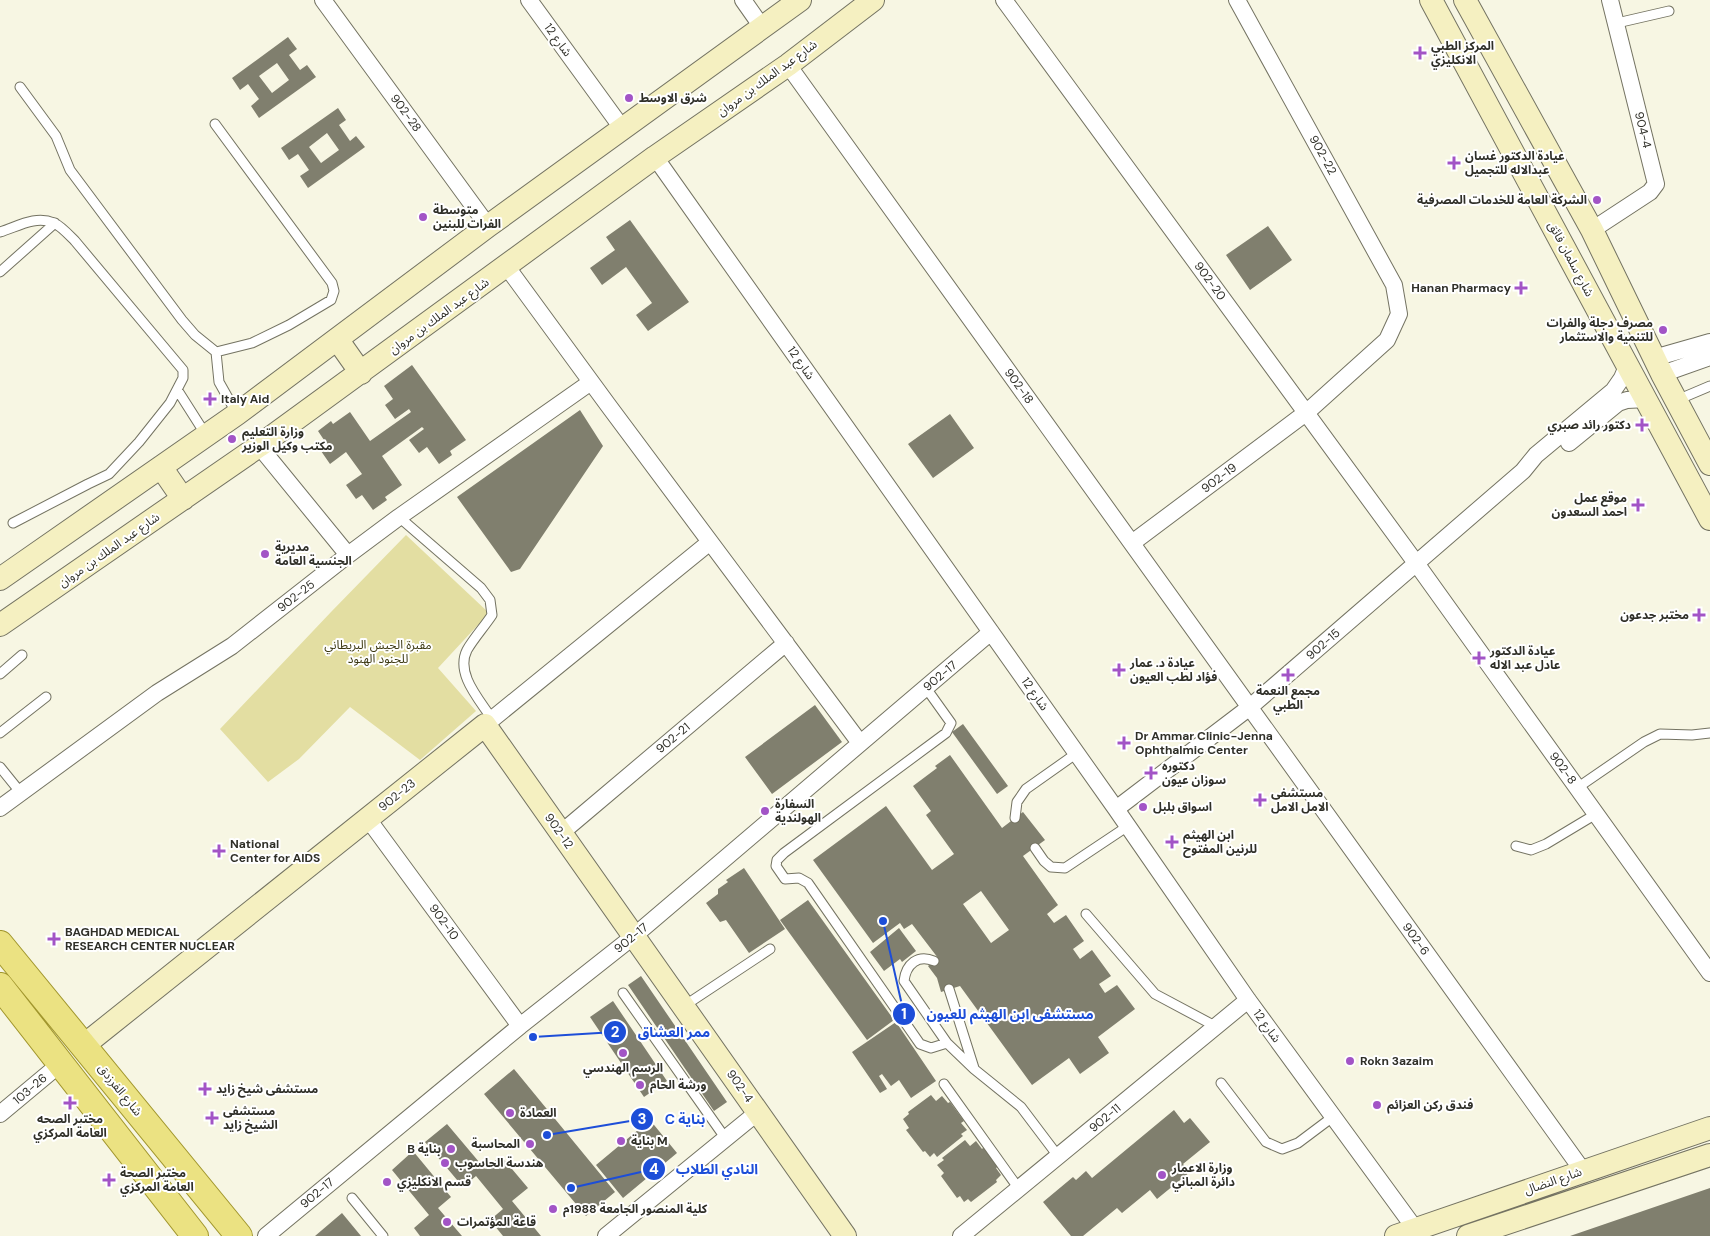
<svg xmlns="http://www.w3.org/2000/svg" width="1710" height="1236" font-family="'DM Sans','Noto Sans Arabic',sans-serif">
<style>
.green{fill:#e3dea2}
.building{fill:#807f6e;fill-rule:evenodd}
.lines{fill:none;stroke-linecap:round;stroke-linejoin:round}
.lane-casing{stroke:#747362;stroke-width:11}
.street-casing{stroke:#747362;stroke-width:18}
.secondary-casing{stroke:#747362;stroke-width:24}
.primary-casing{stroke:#a1962d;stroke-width:28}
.lane{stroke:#fff;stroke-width:9}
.street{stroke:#fff;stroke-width:16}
.secondary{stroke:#f5f0c1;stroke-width:22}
.primary{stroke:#ebe282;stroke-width:26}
.poi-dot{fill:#a254c6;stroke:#fff;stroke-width:2}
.labels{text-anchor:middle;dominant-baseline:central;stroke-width:4;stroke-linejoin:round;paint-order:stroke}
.street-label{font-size:12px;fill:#2f2f28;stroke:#fff}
.poi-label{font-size:12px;font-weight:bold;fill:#2f2f28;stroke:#fff;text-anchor:start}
.park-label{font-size:12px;fill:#3b3711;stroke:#fff}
.leader{fill:none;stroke:#1d4ed8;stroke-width:2}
.callout-dot{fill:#1d4ed8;stroke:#fff;stroke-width:2}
.mark-label{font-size:15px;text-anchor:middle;font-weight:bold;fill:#fff}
.callout-label{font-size:14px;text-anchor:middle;font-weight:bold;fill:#1d4ed8;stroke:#fff;stroke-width:4;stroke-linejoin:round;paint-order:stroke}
</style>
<rect width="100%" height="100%" fill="#f7f6e3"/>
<path class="green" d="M 406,535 L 489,613 L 438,668 L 476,711 L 420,760 L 350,707 L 299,759 L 268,782 L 220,729 L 331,612 Z"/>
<path class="building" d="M 288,37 L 297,49 L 289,55 L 300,70 L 307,65 L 316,77 L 259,118 L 251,106 L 259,99 L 248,84 L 240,90 L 232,78 ZM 277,63 L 289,80 L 272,93 L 259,76 Z
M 338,108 L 346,120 L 339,125 L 350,141 L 356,136 L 365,147 L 308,188 L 300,176 L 309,170 L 298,154 L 289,160 L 281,148 ZM 327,133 L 339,150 L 321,163 L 309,147 Z
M 630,220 L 689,302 L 648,331 L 636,315 L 652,303 L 626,267 L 602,285 L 590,268 L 615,250 L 606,237 Z
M 1268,226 L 1292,260 L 1250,290 L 1226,255 Z
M 412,365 L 466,440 L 450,451 L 452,455 L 439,464 L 427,447 L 419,453 L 409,440 L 424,429 L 422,427 L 382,456 L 402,485 L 385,497 L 387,500 L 373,510 L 362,495 L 356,499 L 346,485 L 362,474 L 346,452 L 330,464 L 321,451 L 328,446 L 318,431 L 331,421 L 333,424 L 350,412 L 370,441 L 411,412 L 409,409 L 395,419 L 385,405 L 393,399 L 384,386 Z
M 580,410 L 603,446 L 520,569 L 511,572 L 457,497 Z
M 950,414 L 974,448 L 933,478 L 908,444 Z
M 815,705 L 842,742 L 772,794 L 745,757 Z
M 963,724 L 1008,786 L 997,794 L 952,732 Z
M 950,755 L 1002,828 L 1023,812 L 1045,840 L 1023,856 L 1058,905 L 1047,914 L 1054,923 L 1066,915 L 1084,941 L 1073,949 L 1080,959 L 1092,950 L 1111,976 L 1099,984 L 1105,993 L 1117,985 L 1135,1009 L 1098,1037 L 1109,1053 L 1080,1074 L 1069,1058 L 1032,1085 L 960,986 L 941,992 L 937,978 L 928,966 L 938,958 L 912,924 L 904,929 L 900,923 L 873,943 L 813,860 L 886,806 L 932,870 L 954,854 L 926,815 L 931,811 L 913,786 L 937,768 L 935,766 ZM 981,891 L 1009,930 L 991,943 L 963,904 Z
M 744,868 L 785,929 L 749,953 L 726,920 L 720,922 L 706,903 L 718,894 L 718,889 L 728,882 L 726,880 Z
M 808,900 L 894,1020 L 867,1040 L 780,920 Z
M 899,928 L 916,951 L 902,962 L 900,959 L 884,971 L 870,952 Z
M 641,976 L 727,1102 L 714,1111 L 628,985 Z
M 613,1001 L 667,1081 L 644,1097 L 590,1017 Z
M 896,1022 L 936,1081 L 911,1098 L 899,1080 L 891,1086 L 882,1074 L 879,1076 L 887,1089 L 880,1093 L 852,1052 Z
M 514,1069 L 615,1192 L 586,1216 L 484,1094 Z
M 931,1095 L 936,1101 L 942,1096 L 948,1103 L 950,1102 L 964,1121 L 961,1123 L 967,1130 L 961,1134 L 963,1136 L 937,1157 L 934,1153 L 930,1157 L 925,1151 L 923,1152 L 906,1130 L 909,1128 L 903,1119 L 909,1114 L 908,1112 Z
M 1174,1110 L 1184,1123 L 1190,1118 L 1210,1142 L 1183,1164 L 1190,1172 L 1157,1199 L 1150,1190 L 1122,1213 L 1117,1208 L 1083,1236 L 1071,1236 L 1043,1202 L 1073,1177 L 1076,1180 L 1086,1171 L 1092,1178 Z
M 650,1120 L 677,1153 L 623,1198 L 596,1165 Z
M 447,1124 L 485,1169 L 501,1156 L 528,1188 L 512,1201 L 541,1236 L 503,1236 L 490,1220 L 503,1209 L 476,1176 L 463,1187 L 425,1142 Z
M 965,1140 L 970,1146 L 976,1141 L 982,1149 L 984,1147 L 999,1166 L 996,1168 L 1001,1175 L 996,1180 L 997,1182 L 971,1202 L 968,1199 L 964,1202 L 960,1196 L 957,1198 L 941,1176 L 944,1173 L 937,1165 L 944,1160 L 942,1158 Z
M 413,1151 L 451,1197 L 438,1208 L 462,1236 L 420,1236 L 414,1228 L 429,1215 L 392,1170 Z
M 1710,1188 L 1710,1236 L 1570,1236 Z
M 342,1213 L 361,1236 L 315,1236 Z"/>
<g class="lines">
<g class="lane-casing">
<path id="lane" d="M 1617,23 L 1669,11
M 20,87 L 56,136 L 70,170 L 182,320 L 195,335 L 216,352 L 219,382 L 237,414
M 215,124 L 332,283 L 334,291 L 331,300 L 289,325 L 252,343 L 216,352
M 0,232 C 17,227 35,215 54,223 C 61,226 69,235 75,241 L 183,370 L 183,378 L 170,403 L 139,442 L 109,474 L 88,484 L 13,523
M 0,272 L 55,223
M 178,391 L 206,435
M 1677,400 L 1710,386
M 399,517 L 481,588 L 490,600 L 492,615 C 484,627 474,638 467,650 C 455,674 480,700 492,719
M 0,674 L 22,655
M 926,688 L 951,723 L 946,733 L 784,853 L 777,860 L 776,866 L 785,879 L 799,878 L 808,883 L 920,1044 L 931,1048 L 947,1043
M 0,733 L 46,697
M 0,767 L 21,793
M 1577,788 L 1644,742 L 1660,734 L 1692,735 L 1710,733
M 1015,818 L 1017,802 L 1026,789 L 1077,753
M 1516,846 L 1531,850 L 1546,844 L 1596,814
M 1035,848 L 1044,861 L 1051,867 L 1065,868 L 1128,826
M 1086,914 L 1155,994 L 1215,1026
M 934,961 C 918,954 906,964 904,981 L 947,1043 L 974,1069 L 1021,1107 L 1058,1156
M 949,989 L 974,1068
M 623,993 L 726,1139
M 684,1006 L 770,949
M 1221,1083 L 1266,1142 L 1282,1149 L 1298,1143 L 1334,1116
M 944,1084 L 1019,1189
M 352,1198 L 383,1236"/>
</g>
<g class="street-casing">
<path id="street" d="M 323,0 L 488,226
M 529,0 L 622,128
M 743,0 L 762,27
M 1004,0 L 1416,563 L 1710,973
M 788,65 L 1583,1171
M 655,157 L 1116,809 L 1248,1000 L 1416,1230
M 1592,230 L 1650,192 L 1656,184 L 1610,0
M 507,267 L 608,405 L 860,743
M 1654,358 L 1710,342
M 1662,374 L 1710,357
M 1569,443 L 1618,403 L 1627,400 L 1647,399
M 259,446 L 348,555
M 1132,543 L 1307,412 L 1387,340 L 1399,314 L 1394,285 L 1237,0
M 485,725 L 710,542
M 0,808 L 157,693 L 232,646 L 348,555 L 399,517 L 591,382
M 1116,809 L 1250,707 L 1523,471 L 1536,455 L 1613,391 L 1622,378 L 1628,364
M 368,819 L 520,1026
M 561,833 L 786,643
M 0,1114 L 60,1064
M 266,1236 L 520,1026 L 634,936 L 991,632
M 606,1236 L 758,1112
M 961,1236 L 1248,1000"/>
</g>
<g class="secondary-casing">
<path id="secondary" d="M 1431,0 L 1710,519
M 1465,0 L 1592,230 L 1662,374 L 1710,464
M 337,339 L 361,373
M 161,467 L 183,499
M 0,579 L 237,414 L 488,226 L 800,0
M 0,625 L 259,446 L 655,157 L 788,65 L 873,0
M 83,1046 L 485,725 L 845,1236
M 1396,1236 L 1710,1128
M 1468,1236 L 1710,1155"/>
</g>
<g class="primary-casing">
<path id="primary" d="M 0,944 L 239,1236
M 0,986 L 195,1236"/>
</g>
<use href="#lane" class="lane"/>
<use href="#street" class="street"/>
<use href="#secondary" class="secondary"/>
<use href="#primary" class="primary"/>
</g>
<g class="poi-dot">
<path d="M1417.5 45.5h5v5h5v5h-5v5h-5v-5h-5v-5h5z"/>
<circle cx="629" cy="98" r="5"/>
<path d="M1451.5 155.5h5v5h5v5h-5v5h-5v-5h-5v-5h5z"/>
<circle cx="1597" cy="200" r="5"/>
<circle cx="423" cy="217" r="5"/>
<path d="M1518.5 280.5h5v5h5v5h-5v5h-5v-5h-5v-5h5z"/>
<circle cx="1663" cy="330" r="5"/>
<path d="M207.5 391.5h5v5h5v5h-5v5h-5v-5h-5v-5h5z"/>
<path d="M1639.5 417.5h5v5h5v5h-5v5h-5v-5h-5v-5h5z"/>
<circle cx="232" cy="439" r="5"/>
<path d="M1635.5 497.5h5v5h5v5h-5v5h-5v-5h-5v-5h5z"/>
<circle cx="265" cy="554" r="5"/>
<path d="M1696.5 607.5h5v5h5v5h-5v5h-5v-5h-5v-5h5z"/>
<path d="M1476.5 650.5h5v5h5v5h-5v5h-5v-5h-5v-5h5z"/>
<path d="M1116.5 662.5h5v5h5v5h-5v5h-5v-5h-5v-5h5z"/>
<path d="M1285.5 667.5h5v5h5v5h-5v5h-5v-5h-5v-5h5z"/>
<path d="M1121.5 735.5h5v5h5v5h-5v5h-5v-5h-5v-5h5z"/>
<path d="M1148.5 765.5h5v5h5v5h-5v5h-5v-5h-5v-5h5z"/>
<path d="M1257.5 792.5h5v5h5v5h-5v5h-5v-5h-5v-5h5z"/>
<circle cx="1143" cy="807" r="5"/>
<circle cx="765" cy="811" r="5"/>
<path d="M1169.5 834.5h5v5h5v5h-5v5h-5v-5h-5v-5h5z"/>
<path d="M216.5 843.5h5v5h5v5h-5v5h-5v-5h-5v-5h5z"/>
<path d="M51.5 931.5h5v5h5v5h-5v5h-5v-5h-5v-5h5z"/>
<circle cx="623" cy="1053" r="5"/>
<circle cx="1350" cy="1061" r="5"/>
<circle cx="640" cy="1085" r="5"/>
<path d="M202.5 1081.5h5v5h5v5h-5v5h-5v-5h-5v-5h5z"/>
<path d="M67.5 1095.5h5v5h5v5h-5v5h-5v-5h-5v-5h5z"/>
<circle cx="1377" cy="1105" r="5"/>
<circle cx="510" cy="1113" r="5"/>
<path d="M209.5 1110.5h5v5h5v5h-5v5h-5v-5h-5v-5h5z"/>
<circle cx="621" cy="1141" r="5"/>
<circle cx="530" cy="1144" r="5"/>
<circle cx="451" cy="1149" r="5"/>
<circle cx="445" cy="1163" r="5"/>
<circle cx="1162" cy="1175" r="5"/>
<path d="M106.5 1172.5h5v5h5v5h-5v5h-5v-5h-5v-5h5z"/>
<circle cx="387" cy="1182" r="5"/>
<circle cx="553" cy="1209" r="5"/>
<circle cx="447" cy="1222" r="5"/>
</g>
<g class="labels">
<g class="street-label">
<text transform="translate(558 40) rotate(54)">شارع 12</text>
<text transform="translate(767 78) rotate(-36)">شارع عبد الملك بن مروان</text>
<text transform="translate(406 113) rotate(54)">902-28</text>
<text transform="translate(1643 130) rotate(76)">904-4</text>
<text transform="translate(1323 155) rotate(61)">902-22</text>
<text transform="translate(1571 259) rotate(62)">شارع سلمان فائق</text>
<text transform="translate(1210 281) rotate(54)">902-20</text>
<text transform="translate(439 316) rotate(-36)">شارع عبد الملك بن مروان</text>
<text transform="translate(801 363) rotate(55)">شارع 12</text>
<text transform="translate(1019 386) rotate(54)">902-18</text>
<text transform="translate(1219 478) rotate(-37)">902-19</text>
<text transform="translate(109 550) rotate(-35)">شارع عبد الملك بن مروان</text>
<text transform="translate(296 596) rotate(-38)">902-25</text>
<text transform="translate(1323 644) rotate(-41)">902-15</text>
<text transform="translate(940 676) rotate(-40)">902-17</text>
<text transform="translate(1035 694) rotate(55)">شارع 12</text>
<text transform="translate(673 738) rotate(-40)">902-21</text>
<text transform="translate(1563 768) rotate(54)">902-8</text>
<text transform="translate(397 795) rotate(-39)">902-23</text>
<text transform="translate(559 831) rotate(55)">902-12</text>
<text transform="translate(444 922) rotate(54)">902-10</text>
<text transform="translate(631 938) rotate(-39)">902-17</text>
<text transform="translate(1416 939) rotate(54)">902-6</text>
<text transform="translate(1267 1026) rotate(54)">شارع 12</text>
<text transform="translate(740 1086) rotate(55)">902-4</text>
<text transform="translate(30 1089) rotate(-40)">103-26</text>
<text transform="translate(120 1090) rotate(51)">شارع الفرزدق</text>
<text transform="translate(1105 1118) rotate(-40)">902-11</text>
<text transform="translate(1553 1181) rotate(-19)">شارع النضال</text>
<text transform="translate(317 1193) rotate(-40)">902-17</text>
</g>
<g class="poi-label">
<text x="1431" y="46">المركز الطبي<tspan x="1431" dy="14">الانكليزي</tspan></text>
<text x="639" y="98">شرق الاوسط</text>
<text x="1465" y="156">عيادة الدكتور غسان<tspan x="1465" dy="14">عبدالاله للتجميل</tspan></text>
<text x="1587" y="200" text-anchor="end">الشركة العامة للخدمات المصرفية</text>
<text x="433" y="210">متوسطة<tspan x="433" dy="14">الفرات للبنين</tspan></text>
<text x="1511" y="288" text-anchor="end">Hanan Pharmacy</text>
<text x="1653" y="323" text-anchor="end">مصرف دجلة والفرات<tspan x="1653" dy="14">للتنمية والاستثمار</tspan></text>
<text x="221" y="399">Italy Aid</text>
<text x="1631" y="425" text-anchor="end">دكتور رائد صبري</text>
<text x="242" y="432">وزارة التعليم<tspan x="242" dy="14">مكتب وكيل الوزير</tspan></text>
<text x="1627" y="498" text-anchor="end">موقع عمل<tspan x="1627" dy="14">احمد السعدون</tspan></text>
<text x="275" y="547">مديرية<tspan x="275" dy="14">الجنسية العامة</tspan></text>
<text x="1689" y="615" text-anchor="end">مختبر جدعون</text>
<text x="1490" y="651">عيادة الدكتور<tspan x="1490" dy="14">عادل عبد الاله</tspan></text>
<text x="1130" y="663">عيادة د. عمار<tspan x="1130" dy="14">فؤاد لطب العيون</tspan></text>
<text x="1288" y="691" text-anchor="middle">مجمع النعمة<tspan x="1288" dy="14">الطبي</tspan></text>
<text x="1135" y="736">Dr Ammar Clinic-Jenna<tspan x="1135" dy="14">Ophthalmic Center</tspan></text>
<text x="1162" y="766">دكتوره<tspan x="1162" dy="14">سوزان عيون</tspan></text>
<text x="1271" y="793">مستشفى<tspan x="1271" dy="14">الامل الامل</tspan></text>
<text x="775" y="804">السفارة<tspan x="775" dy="14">الهولندية</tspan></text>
<text x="1153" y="807">اسواق بلبل</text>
<text x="1183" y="835">ابن الهيثم<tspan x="1183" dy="14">للرنين المفتوح</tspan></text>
<text x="230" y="844">National<tspan x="230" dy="14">Center for AIDS</tspan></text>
<text x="65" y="932">BAGHDAD MEDICAL<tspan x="65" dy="14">RESEARCH CENTER NUCLEAR</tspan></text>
<text x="1360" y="1061">Rokn 3azaim</text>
<text x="623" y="1068" text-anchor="middle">الرسم الهندسي</text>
<text x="650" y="1085">ورشة الحام</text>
<text x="216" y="1089">مستشفى شيخ زايد</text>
<text x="1387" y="1105">فندق ركن العزائم</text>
<text x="223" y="1111">مستشفى<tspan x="223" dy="14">الشيخ زايد</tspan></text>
<text x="520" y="1113">العمادة</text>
<text x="70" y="1119" text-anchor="middle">مختبر الصحه<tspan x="70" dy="14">العامة المركزي</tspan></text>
<text x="631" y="1141">بناية M</text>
<text x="520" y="1144" text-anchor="end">المحاسبة</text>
<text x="441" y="1149" text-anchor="end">B بناية</text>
<text x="455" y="1163">هندسة الحاسوب</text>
<text x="1172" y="1168">وزارة الاعمار<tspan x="1172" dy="14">دائرة المباني</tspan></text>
<text x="120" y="1173">مختبر الصحة<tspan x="120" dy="14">العامة المركزي</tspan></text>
<text x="397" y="1182">قسم الانكليزي</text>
<text x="563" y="1209">كلية المنصور الجامعة 1988م</text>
<text x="457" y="1222">قاعة المؤتمرات</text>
</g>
<g class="park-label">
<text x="378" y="645">مقبرة الجيش البريطاني<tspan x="378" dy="14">للجنود الهنود</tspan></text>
</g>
</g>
<path class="leader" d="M883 921L904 1014M533 1037L615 1032M547 1135L642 1119M571 1188L654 1169"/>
<g class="callout-dot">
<circle cx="883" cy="921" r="5"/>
<circle cx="533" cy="1037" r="5"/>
<circle cx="547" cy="1135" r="5"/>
<circle cx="571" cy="1188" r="5"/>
<circle cx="904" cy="1014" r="12"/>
<circle cx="615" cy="1032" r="12"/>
<circle cx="642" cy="1119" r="12"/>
<circle cx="654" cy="1169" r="12"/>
</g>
<g class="mark-label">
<text x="904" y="1019">1</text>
<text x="615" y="1037">2</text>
<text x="642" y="1124">3</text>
<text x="654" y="1174">4</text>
</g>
<g class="callout-label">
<text x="1010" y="1019">مستشفى ابن الهيثم للعيون</text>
<text x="674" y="1037">ممر العشاق</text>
<text x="685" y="1124">C بناية</text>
<text x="717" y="1174">النادي الطلاب</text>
</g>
</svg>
